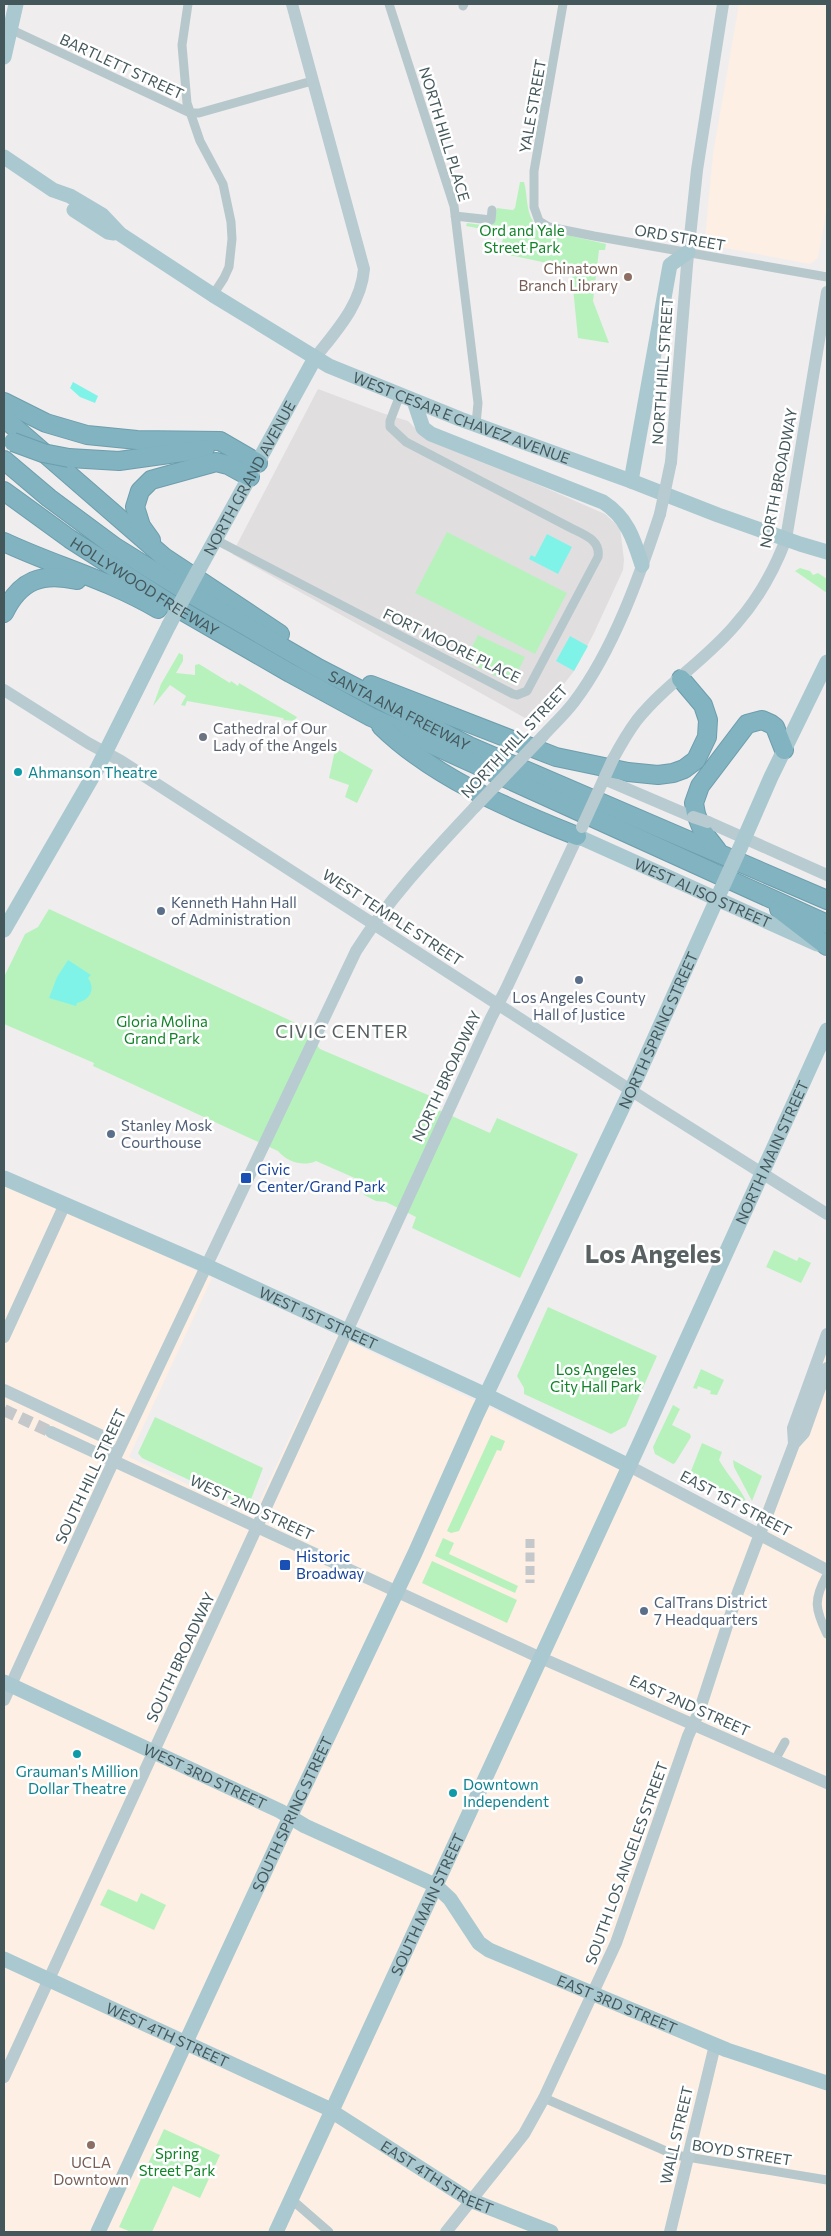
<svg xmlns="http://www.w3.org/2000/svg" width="831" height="2236" font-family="Commissioner,sans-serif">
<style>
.commercial{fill:#fdefe4}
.education{fill:#e1dee0}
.green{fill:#b7f2bd}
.water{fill:#80f3e9}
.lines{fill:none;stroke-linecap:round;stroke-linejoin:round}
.street-tunnel{stroke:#c5c8ca;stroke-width:9;stroke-dasharray:9 4.5;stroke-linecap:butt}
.secondary-tunnel{stroke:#c5c8ca;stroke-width:12;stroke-dasharray:12 6;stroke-linecap:butt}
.highway-casing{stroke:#6c9ead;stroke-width:20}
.street{stroke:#b7c8cc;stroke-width:9}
.secondary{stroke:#b7cbd1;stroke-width:12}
.primary{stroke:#aac8cf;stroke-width:15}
.highway{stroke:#81b3c1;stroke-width:18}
.highway-bridge-casing{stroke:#6c9ead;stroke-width:20;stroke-linecap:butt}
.secondary-bridge{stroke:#b7cbd1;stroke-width:12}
.primary-bridge{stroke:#aac8cf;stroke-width:15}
.highway-bridge{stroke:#81b3c1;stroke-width:18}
.education-dot{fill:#8d6e63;stroke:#fff;stroke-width:2}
.worship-dot{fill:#6b7280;stroke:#fff;stroke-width:2}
.culture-dot{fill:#0f9aa8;stroke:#fff;stroke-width:2}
.service-dot{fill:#5c6f8a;stroke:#fff;stroke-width:2}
.transit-dot{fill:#1a4fb4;stroke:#fff;stroke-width:2}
.labels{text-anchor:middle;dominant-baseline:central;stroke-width:5;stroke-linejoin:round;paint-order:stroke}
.street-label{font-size:15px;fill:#44585c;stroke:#fff}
.park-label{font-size:15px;fill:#0f8327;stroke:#fff}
.education-label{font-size:15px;fill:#785e54;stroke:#fff;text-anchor:end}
.worship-label{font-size:15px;fill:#5b616d;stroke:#fff;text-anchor:start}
.culture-label{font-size:15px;fill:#0d838f;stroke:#fff;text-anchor:start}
.service-label{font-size:15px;fill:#4e5e75;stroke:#fff;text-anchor:start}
.transit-label{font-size:15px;fill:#164399;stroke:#fff;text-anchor:start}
.quarter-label{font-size:18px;letter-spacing:1px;fill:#596163;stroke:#fff}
.town-label{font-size:25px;font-weight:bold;fill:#596163;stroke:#fff}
</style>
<rect width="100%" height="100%" fill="#f0edee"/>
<path class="commercial" d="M 739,4 L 827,4 L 827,208 L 818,258 L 810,264 L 709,245 L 705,238 L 713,154 Z
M 4,1182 L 212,1278 L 129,1457 L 253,1515 L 337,1336 L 621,1469 L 751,1537 L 827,1344 L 827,2232 L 4,2232 Z"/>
<path class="education" d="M 318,389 L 382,413 L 408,421 L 420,433 L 605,514 L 620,528 L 624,560 L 623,570 L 594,633 L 574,671 L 534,723 L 232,554 Z"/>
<path class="green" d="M 520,182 L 524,182 C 529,200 524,217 541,229 L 606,244 L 605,250 L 599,250 L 593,301 L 609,343 L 578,338 L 571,268 L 500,253 L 504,233 L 466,226 L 467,223 L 489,226 L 494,222 L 497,208 L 513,210 L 515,208 Z
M 447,532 L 567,593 L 535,654 L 415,593 Z
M 800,568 L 810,571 L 813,575 L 818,573 L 827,579 L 827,593 L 795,571 Z
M 478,635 L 525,657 L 512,684 L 465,661 Z
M 179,653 L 183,655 L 183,661 L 176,673 L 195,675 L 195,665 L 199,664 L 230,683 L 231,681 L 238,686 L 239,683 L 297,717 L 294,721 L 284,720 L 283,718 L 187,701 L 185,706 L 181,705 L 186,696 L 170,685 L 153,706 L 161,684 Z
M 325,742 L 373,770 L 357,803 L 345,797 L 349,785 L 329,778 L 335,750 L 324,745 Z
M 49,909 L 300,1025 L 320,1049 L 435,1098 L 432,1107 L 490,1133 L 497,1118 L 578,1154 L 520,1278 L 412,1228 L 416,1217 L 386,1202 L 376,1201 L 364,1195 L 357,1179 L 316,1161 C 304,1167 287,1162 278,1151 L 93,1066 L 94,1063 L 4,1024 L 4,977 L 25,934 L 38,927 Z
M 774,1250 L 797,1261 L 799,1257 L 811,1263 L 801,1283 L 766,1267 Z
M 548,1307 L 657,1356 L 626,1426 L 611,1434 L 524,1394 L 524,1388 L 517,1376 Z
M 701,1369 L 724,1380 L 717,1395 L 710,1394 L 711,1391 L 698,1386 L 697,1389 L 693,1388 Z
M 673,1405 L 680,1409 L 672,1425 L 690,1434 L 691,1437 L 675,1463 L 673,1464 L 655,1454 L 653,1447 Z
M 155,1417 L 263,1468 L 250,1502 L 245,1500 L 243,1505 L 142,1458 L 138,1453 Z
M 491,1435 L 505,1441 L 501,1451 L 497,1450 L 459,1531 L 451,1533 L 447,1531 Z
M 702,1443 L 722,1452 L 719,1460 C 728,1476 740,1487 747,1503 L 692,1474 L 691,1471 Z
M 733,1460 L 762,1476 L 752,1501 L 734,1467 Z
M 443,1538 L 454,1543 L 449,1554 L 518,1586 L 515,1593 L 435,1556 Z
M 432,1561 L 517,1600 L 507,1623 L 422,1583 Z
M 108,1889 L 137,1902 L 141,1893 L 166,1905 L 154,1930 L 100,1905 Z
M 164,2129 L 220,2155 L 200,2198 L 173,2186 L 152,2232 L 131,2232 L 119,2227 Z"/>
<path class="water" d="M 73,382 L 98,396 L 95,403 L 80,397 L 70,388 Z
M 547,534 L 572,547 L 558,574 L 529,559 L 531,555 L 535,557 Z
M 570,636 L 588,646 L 574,671 L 556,661 Z
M 68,960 L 91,975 L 88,978 C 96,989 90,1000 77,1003 L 76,1006 L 49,998 L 57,977 Z"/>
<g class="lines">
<path class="street-tunnel" d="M 530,1539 L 530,1583"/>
<path class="secondary-tunnel" d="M 4,1410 L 51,1432"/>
<g class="highway-casing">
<g id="highway">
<path d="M 4,402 L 46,423 L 87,435 L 137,440 L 220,441 L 258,463"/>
<path d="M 4,418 L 164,557 L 280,634"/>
<path d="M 69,458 L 119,461 L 205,449"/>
<path id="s9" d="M 4,460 L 49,498 L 115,547 L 189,593 L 318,668 L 469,746 L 827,900"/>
<path id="s10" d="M 4,491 L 70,539 L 179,609 L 290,673 L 371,717 L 827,924"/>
<path d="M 151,540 L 141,526 L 135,507 L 140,491 L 151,480 L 216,462 L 228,465 L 250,477"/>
<path d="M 4,542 C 55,566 109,580 158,609"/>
<path d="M 4,613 C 20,580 42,572 77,580"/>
<path d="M 371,685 L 556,757 L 628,772 L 658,775 L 673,773 L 684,769 L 696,760 L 707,737 L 708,720 L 703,705 L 681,679"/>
<path d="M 381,726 C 433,777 509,809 577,836"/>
<path d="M 717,850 L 703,832 L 696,814 L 694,803 L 700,786 L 747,724 L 762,720 L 771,724 L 775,727 L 784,750"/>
<path d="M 779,909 L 827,946"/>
</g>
</g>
<path class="street" d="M 188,4 L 182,45 L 187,103 L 200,141 L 223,184 L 231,222 L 232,239 L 229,267 L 224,278 L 213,295
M 389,4 L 454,206 L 478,403 L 476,424
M 563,4 L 534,171 L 534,207 L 539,221 L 549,227 L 594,236 L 827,277
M 463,6 L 464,4
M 10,29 L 190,113 L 199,113 L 312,81
M 455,216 L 491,220 L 492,210
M 216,540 L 513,694 L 517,695 L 527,691 L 598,557 C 601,539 582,534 569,527 L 406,442 L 390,427 L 390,421 L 400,395
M 827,1575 C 813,1600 815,1609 827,1634
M 775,1760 L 785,1742
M 544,2098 L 675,2155 L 827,2180
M 291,2199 L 329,2232"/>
<path class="secondary" d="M 292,4 L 364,269 C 361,305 336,331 315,358
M 671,462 L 687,265 L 697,170 L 723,4
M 4,690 L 88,743 L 121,761 L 649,1102 L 827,1214
M 543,736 C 553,725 565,714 574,702 C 613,651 640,575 660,514
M 613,759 C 620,746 628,732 637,720 C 666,684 707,659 736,624 C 759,598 774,571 786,539 L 827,292
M 604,779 L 693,817
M 708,822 L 827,875
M 4,1337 L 65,1204
M 4,1390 L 102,1436 L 106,1440 L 114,1461
M 51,1432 L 532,1654 L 827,1783
M 794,1444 L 793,1428 L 827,1334
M 629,1466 L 827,1570
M 4,1700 L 108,1473 L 356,951 C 390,897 432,853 475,807
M 4,2077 L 491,1018 L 506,989 L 581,829
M 446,2232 L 524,2134 L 544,2098 L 616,1943 L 688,1736 L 699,1712 L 738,1592 L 794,1444 L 804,1433 L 827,1368
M 670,2232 L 715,2045"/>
<g class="primary">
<path d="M 4,57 L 16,4"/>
<path id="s1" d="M 4,157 L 53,190 L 70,196 L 102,215 L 120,234 L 213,295 L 329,366 L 460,419 L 631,481 L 718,515 L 800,544 L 827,552"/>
<path d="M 74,210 L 108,232 L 114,233"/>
<path d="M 414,401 L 423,428 L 431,434 L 603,502 C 627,517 634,540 642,565"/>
<path d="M 631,481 L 670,265 L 688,252"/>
<path id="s2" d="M 199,569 L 315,358"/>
<path id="s3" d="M 577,836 L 817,944"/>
<path d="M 740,848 L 771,777 L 827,662"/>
<path d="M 4,930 L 97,769 L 169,625"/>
<path id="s4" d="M 4,1178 L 207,1266 L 486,1395 L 629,1466"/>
<path id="s5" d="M 4,1682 L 280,1811 L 305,1826 L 435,1885 L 450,1899 L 479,1943 L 489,1950 L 727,2050 L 827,2083"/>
<path id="s6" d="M 4,1959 L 325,2107 L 470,2200 L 551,2232"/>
<path id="s7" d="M 98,2232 L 290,1817 L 415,1553 L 477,1414 L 638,1075 L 721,890"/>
<path id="s8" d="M 276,2232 L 638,1447 L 827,1030"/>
</g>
<use href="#highway" class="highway"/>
<g class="highway-bridge-casing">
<path id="highway-bridge" d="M 13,442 L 43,453 L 69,458"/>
</g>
<path class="secondary-bridge" d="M 660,514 L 671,462
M 475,807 L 543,736
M 693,817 L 708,822
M 582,827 L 613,759"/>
<path class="primary-bridge" d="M 169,625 L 199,569
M 721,890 L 740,848"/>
<use href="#highway-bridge" class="highway-bridge"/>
</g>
<g class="education-dot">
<circle cx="628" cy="277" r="5"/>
<circle cx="91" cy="2145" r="5"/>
</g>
<circle class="worship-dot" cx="203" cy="737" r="5"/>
<g class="culture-dot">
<circle cx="18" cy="772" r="5"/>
<circle cx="77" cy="1754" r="5"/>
<circle cx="453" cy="1793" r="5"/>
</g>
<g class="service-dot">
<circle cx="161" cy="911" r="5"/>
<circle cx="579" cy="980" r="5"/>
<circle cx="111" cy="1134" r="5"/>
<circle cx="644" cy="1611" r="5"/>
</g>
<g class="transit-dot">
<rect x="240" y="1172" width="12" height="12" rx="2.5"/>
<rect x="279" y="1559" width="12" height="12" rx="2.5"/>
</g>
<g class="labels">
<g class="street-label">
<text transform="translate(122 66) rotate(25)">BARTLETT STREET</text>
<text transform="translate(532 106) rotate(-80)">YALE STREET</text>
<text transform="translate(445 134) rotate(73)">NORTH HILL PLACE</text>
<text transform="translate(680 237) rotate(10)">ORD STREET</text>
<text transform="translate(662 371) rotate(-86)">NORTH HILL STREET</text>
<text stroke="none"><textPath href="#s1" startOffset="530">WEST CESAR E CHAVEZ AVENUE</textPath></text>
<text stroke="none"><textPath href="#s2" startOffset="104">NORTH GRAND AVENUE</textPath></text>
<text transform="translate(778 478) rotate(-79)">NORTH BROADWAY</text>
<text stroke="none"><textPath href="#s10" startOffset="170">HOLLYWOOD FREEWAY</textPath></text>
<text transform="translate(452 645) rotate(26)">FORT MOORE PLACE</text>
<text stroke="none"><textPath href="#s9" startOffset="469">SANTA ANA FREEWAY</textPath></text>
<text transform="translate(514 741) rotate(-47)">NORTH HILL STREET</text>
<text stroke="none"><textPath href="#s3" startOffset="138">WEST ALISO STREET</textPath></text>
<text transform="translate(393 917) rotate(33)">WEST TEMPLE STREET</text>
<text stroke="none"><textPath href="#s7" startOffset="1326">NORTH SPRING STREET</textPath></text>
<text transform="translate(446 1076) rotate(-65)">NORTH BROADWAY</text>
<text stroke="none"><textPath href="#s8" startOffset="1188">NORTH MAIN STREET</textPath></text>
<text stroke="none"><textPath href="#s4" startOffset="344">WEST 1ST STREET</textPath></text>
<text transform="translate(90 1476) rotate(-65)">SOUTH HILL STREET</text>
<text transform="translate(736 1503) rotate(28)">EAST 1ST STREET</text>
<text transform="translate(252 1507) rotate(25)">WEST 2ND STREET</text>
<text transform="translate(180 1657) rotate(-65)">SOUTH BROADWAY</text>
<text transform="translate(690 1705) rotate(24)">EAST 2ND STREET</text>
<text stroke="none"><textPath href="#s5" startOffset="222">WEST 3RD STREET</textPath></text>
<text stroke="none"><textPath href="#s7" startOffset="461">SOUTH SPRING STREET</textPath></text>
<text transform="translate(626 1863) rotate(-70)">SOUTH LOS ANGELES STREET</text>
<text stroke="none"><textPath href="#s8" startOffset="361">SOUTH MAIN STREET</textPath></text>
<text stroke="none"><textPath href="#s5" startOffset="701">EAST 3RD STREET</textPath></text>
<text stroke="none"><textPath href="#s6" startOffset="180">WEST 4TH STREET</textPath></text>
<text transform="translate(676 2135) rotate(-77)">WALL STREET</text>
<text transform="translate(742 2152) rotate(9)">BOYD STREET</text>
<text stroke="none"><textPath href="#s6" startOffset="486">EAST 4TH STREET</textPath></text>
</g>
<g class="park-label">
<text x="522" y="230">Ord and Yale<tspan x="522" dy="17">Street Park</tspan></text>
<text x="162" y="1021">Gloria Molina<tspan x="162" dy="17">Grand Park</tspan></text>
<text x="596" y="1369">Los Angeles<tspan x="596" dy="17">City Hall Park</tspan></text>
<text x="177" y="2153">Spring<tspan x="177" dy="17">Street Park</tspan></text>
</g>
<g class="education-label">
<text x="618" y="268">Chinatown<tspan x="618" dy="17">Branch Library</tspan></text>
<text x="91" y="2162" text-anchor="middle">UCLA<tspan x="91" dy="17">Downtown</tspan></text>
</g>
<g class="worship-label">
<text x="213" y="728">Cathedral of Our<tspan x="213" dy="17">Lady of the Angels</tspan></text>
</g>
<g class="culture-label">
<text x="28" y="772">Ahmanson Theatre</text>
<text x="77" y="1771" text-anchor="middle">Grauman's Million<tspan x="77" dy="17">Dollar Theatre</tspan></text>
<text x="463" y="1784">Downtown<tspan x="463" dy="17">Independent</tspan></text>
</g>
<g class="service-label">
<text x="171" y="902">Kenneth Hahn Hall<tspan x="171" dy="17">of Administration</tspan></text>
<text x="579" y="997" text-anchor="middle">Los Angeles County<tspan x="579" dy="17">Hall of Justice</tspan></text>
<text x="121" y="1125">Stanley Mosk<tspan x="121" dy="17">Courthouse</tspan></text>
<text x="654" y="1602">CalTrans District<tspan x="654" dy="17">7 Headquarters</tspan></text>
</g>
<g class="transit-label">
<text x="257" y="1169">Civic<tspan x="257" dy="17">Center/Grand Park</tspan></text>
<text x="296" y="1556">Historic<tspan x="296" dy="17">Broadway</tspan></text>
</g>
<g class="quarter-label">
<text x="342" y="1031">CIVIC CENTER</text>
</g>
<g class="town-label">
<text x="653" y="1253">Los Angeles</text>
</g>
</g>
<rect width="831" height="2236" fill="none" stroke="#44585c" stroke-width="10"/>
</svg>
